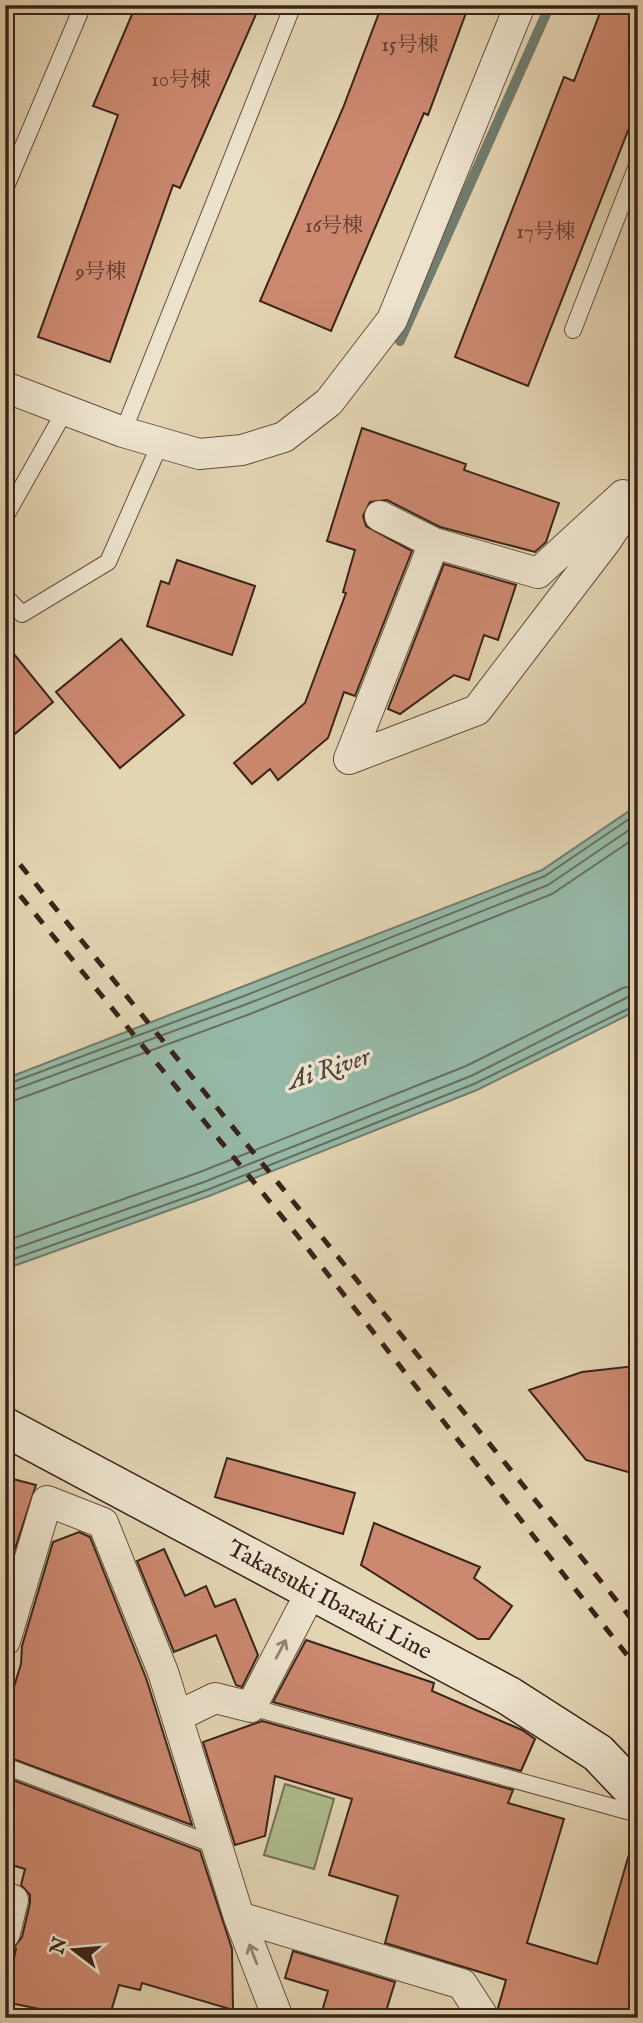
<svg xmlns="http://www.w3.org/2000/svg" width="643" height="2023" font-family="'IM FELL English','Noto Serif JP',serif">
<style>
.green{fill:#afbd8f;stroke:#747054;stroke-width:2}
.water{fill:#96b9a7;stroke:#717d6f;stroke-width:2}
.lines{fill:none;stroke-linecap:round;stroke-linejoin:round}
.shore{stroke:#686e60;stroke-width:2}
.stream{stroke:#717d6f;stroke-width:10}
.building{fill:#cc8970;stroke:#39231a;stroke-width:2}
.lane-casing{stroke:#644f40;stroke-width:18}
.street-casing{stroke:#644f40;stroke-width:32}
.secondary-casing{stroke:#39231a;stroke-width:41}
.lane{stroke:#ede3cd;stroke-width:16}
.street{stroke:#ede3cd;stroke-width:30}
.secondary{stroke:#ede3cd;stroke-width:38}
.rail{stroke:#39231a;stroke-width:5;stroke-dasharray:12 12;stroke-linecap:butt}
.oneway{stroke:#938374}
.labels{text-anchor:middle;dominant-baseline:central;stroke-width:7;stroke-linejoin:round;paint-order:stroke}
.number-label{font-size:21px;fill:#5e3c30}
.street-label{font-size:24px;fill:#39231a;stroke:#ede3cd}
.water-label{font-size:26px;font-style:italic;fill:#50483d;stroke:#ede3cd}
</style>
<rect width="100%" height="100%" fill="#e3d4b2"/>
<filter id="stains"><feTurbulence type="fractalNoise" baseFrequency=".00286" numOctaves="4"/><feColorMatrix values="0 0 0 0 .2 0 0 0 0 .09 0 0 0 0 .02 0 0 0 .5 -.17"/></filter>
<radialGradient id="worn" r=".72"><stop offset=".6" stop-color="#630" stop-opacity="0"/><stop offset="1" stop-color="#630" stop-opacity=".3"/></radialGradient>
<path class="green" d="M 285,1784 L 334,1799 L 314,1869 L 264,1855 Z"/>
<path class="water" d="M 638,805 L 638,1010 L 477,1090 L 209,1196 L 5,1269 L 5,1079 L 542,870 Z"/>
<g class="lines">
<path class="shore" d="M 5,1085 L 244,996 L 545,876 L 638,813
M 5,1093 L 247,1004 L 548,885 L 638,824
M 5,1104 L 250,1014 L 552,894 L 638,836
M 5,1241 L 200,1172 L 466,1066 L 623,988 L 638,985
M 5,1252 L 204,1182 L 471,1076 L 628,997 L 638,995
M 5,1262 L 207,1190 L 474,1084 L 638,1004"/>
<path class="stream" d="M 400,341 L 550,5"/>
</g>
<path class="building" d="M 136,5 L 260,5 L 180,188 L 173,185 L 110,362 L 38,337 L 118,115 L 93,106 Z
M 382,5 L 469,5 L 428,115 L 424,113 L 331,331 L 260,301 L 343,108 Z
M 603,5 L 638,5 L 638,105 L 528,386 L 455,357 L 564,77 L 574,81 Z
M 362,428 L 466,464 L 464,470 L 559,503 L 546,542 L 535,552 L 440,527 L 387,500 L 370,502 L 363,516 L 366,526 L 412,551 L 355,696 L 344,692 L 328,738 L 278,780 L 270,769 L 252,784 L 234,763 L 305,703 L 346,593 L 343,592 L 355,550 L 327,541 Z
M 177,560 L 255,586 L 232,655 L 147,626 L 161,581 L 169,584 Z
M 444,564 L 516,585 L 498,640 L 484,635 L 469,680 L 454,675 L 400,714 L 388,709 Z
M 121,639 L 184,715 L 120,768 L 56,692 Z
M 5,643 L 53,702 L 5,742 Z
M 635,1366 L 638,1395 L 638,1475 L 586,1460 L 529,1390 L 582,1372 Z
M 227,1458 L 355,1493 L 343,1534 L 215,1497 Z
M 5,1477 L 36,1485 L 10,1564 L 5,1563 Z
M 374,1523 L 480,1567 L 474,1578 L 512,1606 L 489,1639 L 478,1639 L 361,1565 Z
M 79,1532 L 90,1537 L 146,1678 L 192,1825 L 5,1756 L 5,1716 L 21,1664 L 22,1646 L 53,1542 Z
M 164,1549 L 185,1596 L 206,1586 L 215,1607 L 235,1599 L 258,1655 L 242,1687 L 236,1685 L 216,1635 L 174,1652 L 137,1561 Z
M 306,1640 L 434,1683 L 432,1691 L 522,1730 L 535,1739 L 521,1771 L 273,1702 Z
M 262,1721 L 513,1790 L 508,1803 L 564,1819 L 527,1943 L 597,1964 L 630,1851 L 638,1852 L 638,2004 L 634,2018 L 501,2018 L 498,2008 L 506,1980 L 385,1943 L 398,1896 L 329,1875 L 352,1799 L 275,1776 L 265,1836 L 235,1845 L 203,1742 Z
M 5,1777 L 200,1851 L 232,1949 L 233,2010 L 142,1983 L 140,1990 L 119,1985 L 109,2018 L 84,2018 L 5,2002 L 16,1949 L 13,1948 L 22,1937 L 30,1903 L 30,1895 L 21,1885 L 25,1869 L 5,1863 Z
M 293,1951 L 395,1982 L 384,2018 L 320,2018 L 328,1991 L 285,1978 Z"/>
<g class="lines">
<g class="lane-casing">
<path id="lane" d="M 5,189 L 83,5
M 573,330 L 638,163
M 123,432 L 293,5
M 5,517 L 66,409
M 5,596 L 22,614 L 108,562 L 160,444
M 251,1707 L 638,1814
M 5,1766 L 217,1846"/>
</g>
<g class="street-casing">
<path id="street" d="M 5,387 L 123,432 L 199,454 L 242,450 L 284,437 L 329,402 L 392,320 L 520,5
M 380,516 L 434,543 L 538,573 L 623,495
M 349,759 L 477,710 L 606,541 L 638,493
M 349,759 L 434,543
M 5,1641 L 47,1501 L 103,1523 L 163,1672 L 239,1917 L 278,2018
M 178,1716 L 215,1698 L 251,1707 L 311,1592
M 5,1897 L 13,1900 L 5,1933
M 239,1917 L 462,1984 L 484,2018"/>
</g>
<g class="secondary-casing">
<g id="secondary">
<path id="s1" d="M 5,1427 L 509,1696 L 598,1753 L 638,1795"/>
</g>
</g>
<use href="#lane" class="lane"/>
<use href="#street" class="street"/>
<use href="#secondary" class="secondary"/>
<path class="rail" d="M 5,846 L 638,1627
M 5,877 L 297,1235 L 638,1669"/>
</g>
<defs><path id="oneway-shaft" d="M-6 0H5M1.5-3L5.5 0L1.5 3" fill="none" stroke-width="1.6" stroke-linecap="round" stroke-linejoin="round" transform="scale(1.75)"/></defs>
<g class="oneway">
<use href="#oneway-shaft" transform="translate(281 1649) rotate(-62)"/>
<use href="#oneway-shaft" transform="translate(253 1954) rotate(-111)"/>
</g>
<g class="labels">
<g class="number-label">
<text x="410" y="45">15号棟</text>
<text x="181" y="80">10号棟</text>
<text x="334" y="226">16号棟</text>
<text x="546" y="232">17号棟</text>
<text x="101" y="272">9号棟</text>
</g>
<g class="street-label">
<text stroke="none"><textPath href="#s1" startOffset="368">Takatsuki Ibaraki Line</textPath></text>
</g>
<g class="water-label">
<text transform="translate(329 1069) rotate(-18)">Ai River</text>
</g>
</g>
<rect width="643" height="2023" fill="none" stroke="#e3d4b2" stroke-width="28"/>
<rect x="7" y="7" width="629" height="2009" fill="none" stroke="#39231a" stroke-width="3.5"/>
<rect x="14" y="14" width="615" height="1995" fill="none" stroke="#39231a" stroke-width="2"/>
<g transform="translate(74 1950) rotate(286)" stroke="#ede3cd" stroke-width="5" paint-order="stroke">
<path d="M0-5L12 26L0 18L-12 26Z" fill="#39231a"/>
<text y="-10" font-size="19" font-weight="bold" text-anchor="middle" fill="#39231a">N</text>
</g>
<rect width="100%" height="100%" filter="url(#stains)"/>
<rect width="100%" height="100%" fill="url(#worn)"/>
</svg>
